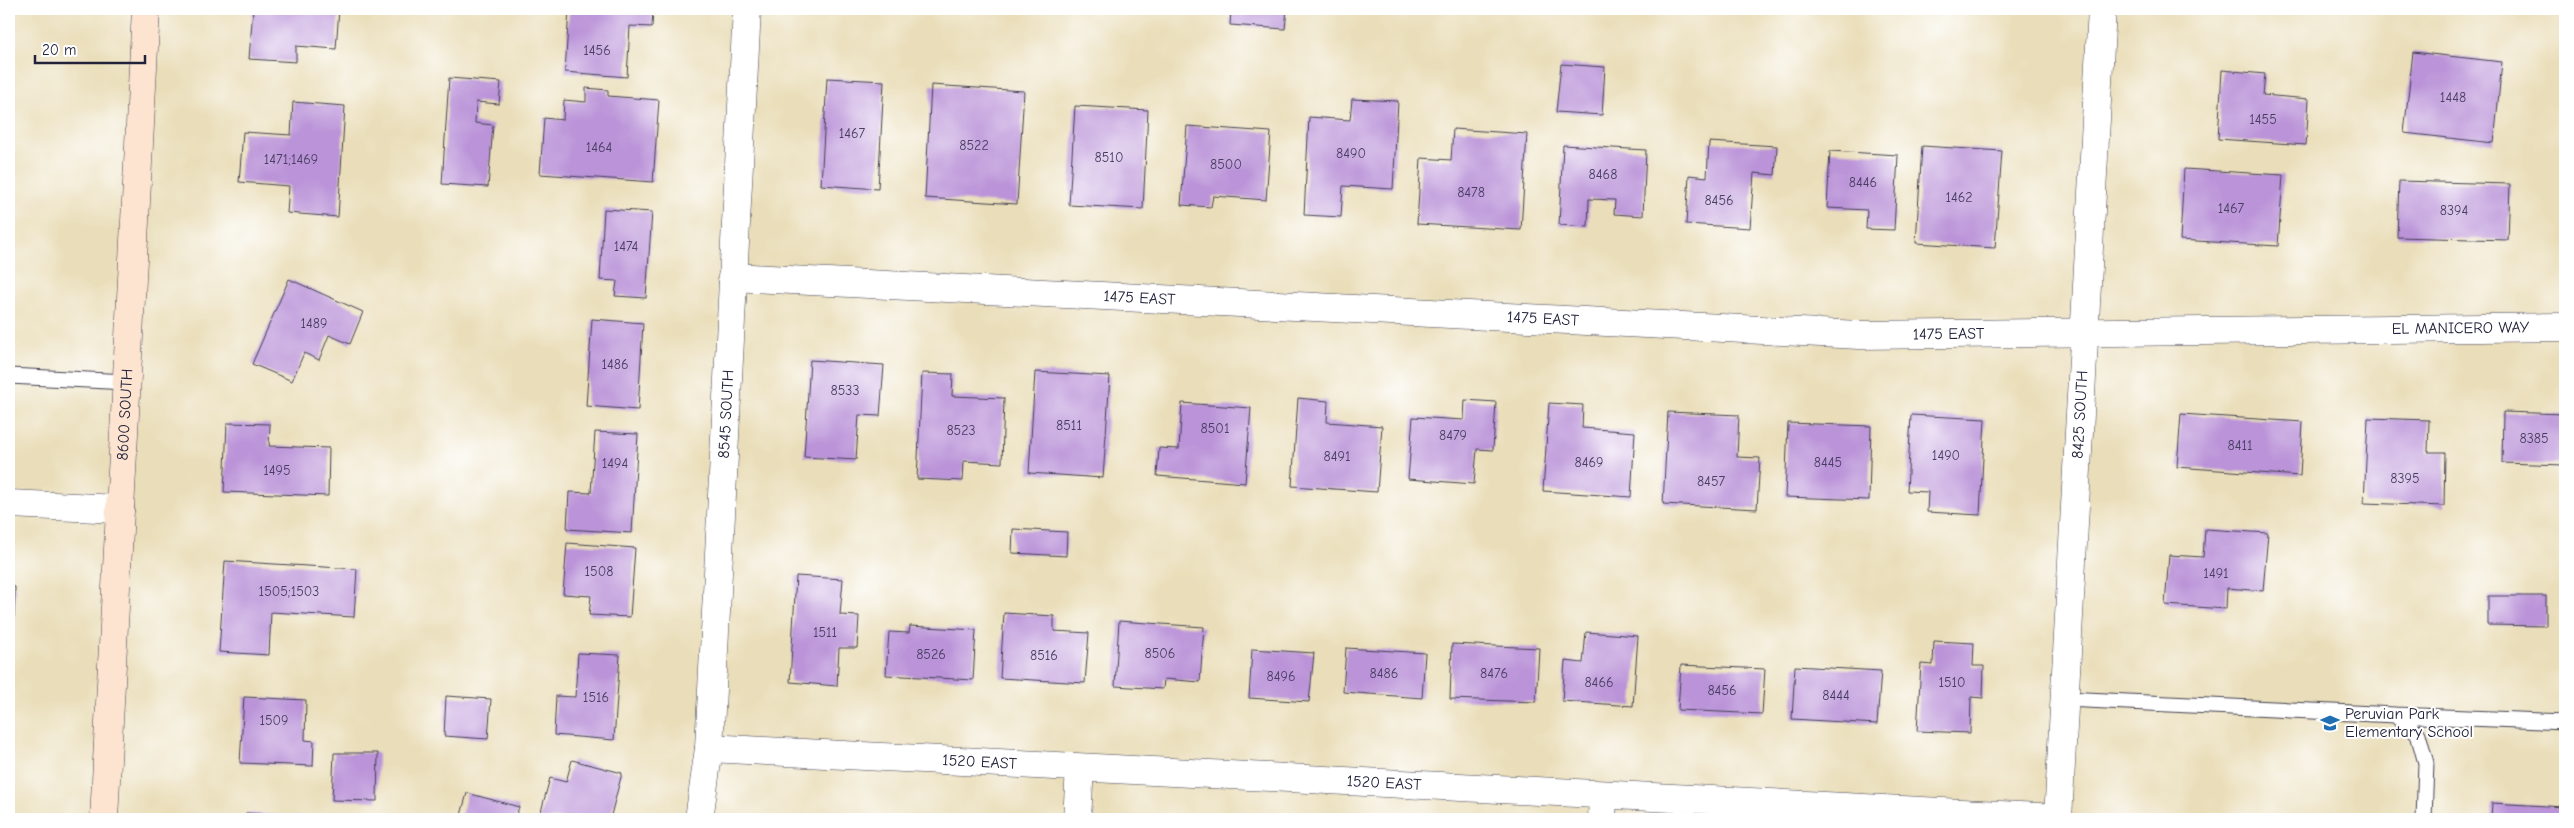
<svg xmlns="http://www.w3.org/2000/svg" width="2574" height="828" font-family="'Comic Neue',sans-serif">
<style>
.building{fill:#ba93d8}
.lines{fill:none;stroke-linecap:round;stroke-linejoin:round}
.lane-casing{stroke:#403e4e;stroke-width:17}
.street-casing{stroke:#403e4e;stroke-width:29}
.secondary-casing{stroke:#403e4e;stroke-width:29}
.lane{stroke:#fff;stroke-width:15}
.street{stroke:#fff;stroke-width:28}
.secondary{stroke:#fde4d0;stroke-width:28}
.labels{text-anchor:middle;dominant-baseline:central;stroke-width:4;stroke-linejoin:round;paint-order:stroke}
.number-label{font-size:14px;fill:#483e62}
.street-label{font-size:16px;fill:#22223b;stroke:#fff}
.poi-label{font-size:16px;fill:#22223b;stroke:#fff;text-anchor:start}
</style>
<rect width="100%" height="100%" fill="#fff"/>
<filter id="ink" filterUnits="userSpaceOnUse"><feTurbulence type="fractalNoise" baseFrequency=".02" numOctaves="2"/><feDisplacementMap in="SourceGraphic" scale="10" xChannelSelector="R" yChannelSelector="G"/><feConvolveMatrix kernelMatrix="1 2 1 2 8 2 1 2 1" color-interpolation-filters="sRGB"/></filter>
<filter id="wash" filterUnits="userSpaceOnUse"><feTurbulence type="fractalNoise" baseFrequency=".0096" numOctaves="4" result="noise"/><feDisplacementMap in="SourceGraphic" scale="20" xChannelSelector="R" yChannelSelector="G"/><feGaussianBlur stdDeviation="1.12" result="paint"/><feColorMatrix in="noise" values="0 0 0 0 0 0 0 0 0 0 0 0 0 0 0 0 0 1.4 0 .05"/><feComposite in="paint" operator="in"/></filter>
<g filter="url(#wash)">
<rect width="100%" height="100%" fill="#eadeba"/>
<g id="blocks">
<path class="building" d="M 253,9 L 339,9 L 336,49 L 296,46 L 296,62 L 249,59 Z
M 569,9 L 653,9 L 652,27 L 630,26 L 627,77 L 565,72 Z
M 1231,9 L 1287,9 L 1285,29 L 1230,25 Z
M 2413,52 L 2502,62 L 2494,143 L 2404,133 Z
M 1561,64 L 1605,67 L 1602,115 L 1556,112 Z
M 2222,70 L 2265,74 L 2263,95 L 2309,99 L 2306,145 L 2218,139 Z
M 449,78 L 501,82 L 499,104 L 476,102 L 475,123 L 493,125 L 488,187 L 442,184 Z
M 827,78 L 884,81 L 878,189 L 821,185 Z
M 931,85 L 1024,91 L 1017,204 L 925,198 Z
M 586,88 L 608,90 L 608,96 L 659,100 L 653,182 L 540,174 L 544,118 L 563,120 L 564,100 L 586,102 Z
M 1352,99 L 1398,101 L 1393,189 L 1343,186 L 1341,217 L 1304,215 L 1309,117 L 1350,120 Z
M 293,102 L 345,106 L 338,217 L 287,213 L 289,186 L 239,182 L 243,132 L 291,135 Z
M 1075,106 L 1148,110 L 1143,209 L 1069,205 Z
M 1187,126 L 1271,132 L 1266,200 L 1213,196 L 1211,207 L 1181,205 Z
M 1453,129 L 1527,134 L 1521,230 L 1417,224 L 1421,158 L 1451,160 Z
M 1709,142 L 1777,146 L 1775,175 L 1754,173 L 1750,228 L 1686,224 L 1689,175 L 1707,177 Z
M 1563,145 L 1646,150 L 1643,216 L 1614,214 L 1615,200 L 1589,199 L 1588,227 L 1559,225 Z
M 1922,146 L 2002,151 L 1995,248 L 1916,243 Z
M 1830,151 L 1898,155 L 1894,230 L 1866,229 L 1867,210 L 1827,208 Z
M 2184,169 L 2283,175 L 2278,246 L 2180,240 Z
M 2399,181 L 2510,184 L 2508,240 L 2397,237 Z
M 604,209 L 652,212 L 646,298 L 615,296 L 617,281 L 600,280 Z
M 289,279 L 363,312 L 350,344 L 329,335 L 319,360 L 304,353 L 292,381 L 252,364 Z
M 592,319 L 643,323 L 638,410 L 586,406 Z
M 810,360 L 884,365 L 880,416 L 859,415 L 856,460 L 804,457 Z
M 1035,372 L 1110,376 L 1103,478 L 1029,473 Z
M 922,373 L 953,374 L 952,396 L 1004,398 L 1002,463 L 964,461 L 963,481 L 917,479 Z
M 1298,398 L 1328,401 L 1327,422 L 1382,426 L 1377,492 L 1292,486 Z
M 1465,400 L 1496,402 L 1493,450 L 1477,449 L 1474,484 L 1408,479 L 1413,417 L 1464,420 Z
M 1182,403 L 1251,408 L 1245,483 L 1157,476 L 1159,448 L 1179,449 Z
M 1549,403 L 1583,405 L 1582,428 L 1635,432 L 1631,497 L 1543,491 Z
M 1668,412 L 1739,415 L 1737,457 L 1760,458 L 1757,509 L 1663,504 Z
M 2503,412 L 2565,414 L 2565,465 L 2502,463 Z
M 2181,414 L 2303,422 L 2300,476 L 2177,467 Z
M 1911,415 L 1985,419 L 1980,515 L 1927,512 L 1928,492 L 1907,491 Z
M 2368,418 L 2429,420 L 2428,452 L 2445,452 L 2444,506 L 2364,503 Z
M 227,423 L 270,424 L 269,446 L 329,448 L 328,496 L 224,492 Z
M 1788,423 L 1871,426 L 1869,500 L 1785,497 Z
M 595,432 L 638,434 L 632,533 L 567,529 L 569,492 L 591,493 Z
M 1013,529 L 1067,532 L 1066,556 L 1012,553 Z
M 2205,529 L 2268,533 L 2263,591 L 2227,588 L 2226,609 L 2165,605 L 2169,555 L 2203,557 Z
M 567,543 L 635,548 L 630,617 L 589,615 L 591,596 L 563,594 Z
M 225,561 L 357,569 L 354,617 L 271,612 L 269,655 L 219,652 Z
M 796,576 L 843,579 L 840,615 L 859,616 L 857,648 L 839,648 L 837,686 L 790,682 Z
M 9,586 L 15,587 L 14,617 L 9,617 Z
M 2488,596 L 2546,596 L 2546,626 L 2488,625 Z
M 1004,613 L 1054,616 L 1054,631 L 1089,633 L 1085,683 L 1000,678 Z
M 1119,621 L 1204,627 L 1200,682 L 1164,679 L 1163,689 L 1115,686 Z
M 910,626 L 976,630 L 973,680 L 886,675 L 889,632 L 909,633 Z
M 1586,632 L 1638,636 L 1633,706 L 1562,701 L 1565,661 L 1583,663 Z
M 1934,641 L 1974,643 L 1973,666 L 1984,666 L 1983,698 L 1971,697 L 1970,733 L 1917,731 L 1921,664 L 1933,665 Z
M 1452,644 L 1539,648 L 1536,702 L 1450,699 Z
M 1346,648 L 1425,653 L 1422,698 L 1343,692 Z
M 1252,649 L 1314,653 L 1309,702 L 1249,698 Z
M 578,653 L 620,655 L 614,740 L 554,735 L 556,696 L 575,697 Z
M 1681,665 L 1765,669 L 1762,714 L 1678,710 Z
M 1795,666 L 1881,671 L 1877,724 L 1792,719 Z
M 446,696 L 491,699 L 488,739 L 444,736 Z
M 244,697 L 306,700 L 305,740 L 314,741 L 313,766 L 240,763 Z
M 334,753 L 378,753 L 377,801 L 332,800 Z
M 572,760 L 622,773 L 610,819 L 539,819 L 550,778 L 566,782 Z
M 467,793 L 519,807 L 515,819 L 460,819 Z
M 2492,803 L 2565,807 L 2565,819 L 2491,819 Z
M 246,813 L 313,818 L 313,819 L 245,819 Z"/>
</g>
</g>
<g filter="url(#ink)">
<use href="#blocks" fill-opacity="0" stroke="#403e4e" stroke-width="1"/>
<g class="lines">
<g class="lane-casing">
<path id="lane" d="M 9,376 L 127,382
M 2065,699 L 2395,715 L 2418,734 L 2426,763 L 2424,819
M 2395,715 L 2565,722"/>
</g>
<g class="street-casing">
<g id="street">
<path id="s1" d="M 732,277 L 1859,335 L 2565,327"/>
<path d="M 9,504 L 120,509"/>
<path id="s2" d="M 709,748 L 2058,818"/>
<path id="s3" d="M 699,819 L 709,748 L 747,9"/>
<path d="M 1077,819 L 1080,768"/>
<path d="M 1602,819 L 1603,795"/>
<path id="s4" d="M 2058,819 L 2102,9"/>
</g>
</g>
<g class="secondary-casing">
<g id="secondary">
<path id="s5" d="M 104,819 L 146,9"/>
</g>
</g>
<use href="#lane" class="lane"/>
<use href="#street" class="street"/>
<use href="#secondary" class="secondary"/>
</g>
</g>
<defs>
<g id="school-bare" transform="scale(1.5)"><path d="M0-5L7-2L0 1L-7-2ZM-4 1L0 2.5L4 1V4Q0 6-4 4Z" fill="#1f6fb2" stroke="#fff" stroke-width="2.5" paint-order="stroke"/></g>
</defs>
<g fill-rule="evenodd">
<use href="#school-bare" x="2330" y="723"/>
</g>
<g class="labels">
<g class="number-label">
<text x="597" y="50">1456</text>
<text x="2453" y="97">1448</text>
<text x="2263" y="119">1455</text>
<text x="852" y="133">1467</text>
<text x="974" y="145">8522</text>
<text x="599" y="147">1464</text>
<text x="1351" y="153">8490</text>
<text x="1109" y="157">8510</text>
<text x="291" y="159">1471;1469</text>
<text x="1226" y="164">8500</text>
<text x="1603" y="174">8468</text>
<text x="1863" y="182">8446</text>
<text x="1471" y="192">8478</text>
<text x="1959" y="197">1462</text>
<text x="1719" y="200">8456</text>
<text x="2231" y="208">1467</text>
<text x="2454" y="210">8394</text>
<text x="626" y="246">1474</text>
<text x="314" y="323">1489</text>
<text x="615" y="364">1486</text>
<text x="845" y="390">8533</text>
<text x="1069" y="425">8511</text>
<text x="1215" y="428">8501</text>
<text x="961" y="430">8523</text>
<text x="1453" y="435">8479</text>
<text x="2534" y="438">8385</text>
<text x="2240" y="445">8411</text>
<text x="1946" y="455">1490</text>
<text x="1337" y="456">8491</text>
<text x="1589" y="462">8469</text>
<text x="1828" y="462">8445</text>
<text x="615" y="463">1494</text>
<text x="277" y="470">1495</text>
<text x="2405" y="478">8395</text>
<text x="1711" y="481">8457</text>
<text x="599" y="571">1508</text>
<text x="2216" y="573">1491</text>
<text x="289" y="591">1505;1503</text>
<text x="825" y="632">1511</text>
<text x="1160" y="653">8506</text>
<text x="931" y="654">8526</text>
<text x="1044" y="655">8516</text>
<text x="1384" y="673">8486</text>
<text x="1494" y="673">8476</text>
<text x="1281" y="676">8496</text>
<text x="1599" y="682">8466</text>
<text x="1952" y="682">1510</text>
<text x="1722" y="690">8456</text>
<text x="1836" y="695">8444</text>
<text x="596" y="697">1516</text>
<text x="274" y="720">1509</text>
</g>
<g class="street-label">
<text stroke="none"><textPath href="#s1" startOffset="408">1475 EAST</textPath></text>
<text stroke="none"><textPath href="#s1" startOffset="812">1475 EAST</textPath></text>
<text stroke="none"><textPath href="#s1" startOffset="1730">EL MANICERO WAY</textPath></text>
<text stroke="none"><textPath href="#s1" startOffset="1218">1475 EAST</textPath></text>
<text stroke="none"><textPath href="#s5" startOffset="405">8600 SOUTH</textPath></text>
<text stroke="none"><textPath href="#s3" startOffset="406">8545 SOUTH</textPath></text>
<text stroke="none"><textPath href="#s4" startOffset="405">8425 SOUTH</textPath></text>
<text stroke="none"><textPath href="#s2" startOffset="271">1520 EAST</textPath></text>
<text stroke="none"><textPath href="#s2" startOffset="676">1520 EAST</textPath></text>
</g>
<g class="poi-label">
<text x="2345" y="714">Peruvian Park<tspan x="2345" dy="18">Elementary School</tspan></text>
</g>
</g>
<rect width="2574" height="828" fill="none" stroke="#fff" stroke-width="30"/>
<path d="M35 55v8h110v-8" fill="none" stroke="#22223b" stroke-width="2.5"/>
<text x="42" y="55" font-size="15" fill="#22223b" stroke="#ffffff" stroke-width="4" paint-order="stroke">20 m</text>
</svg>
